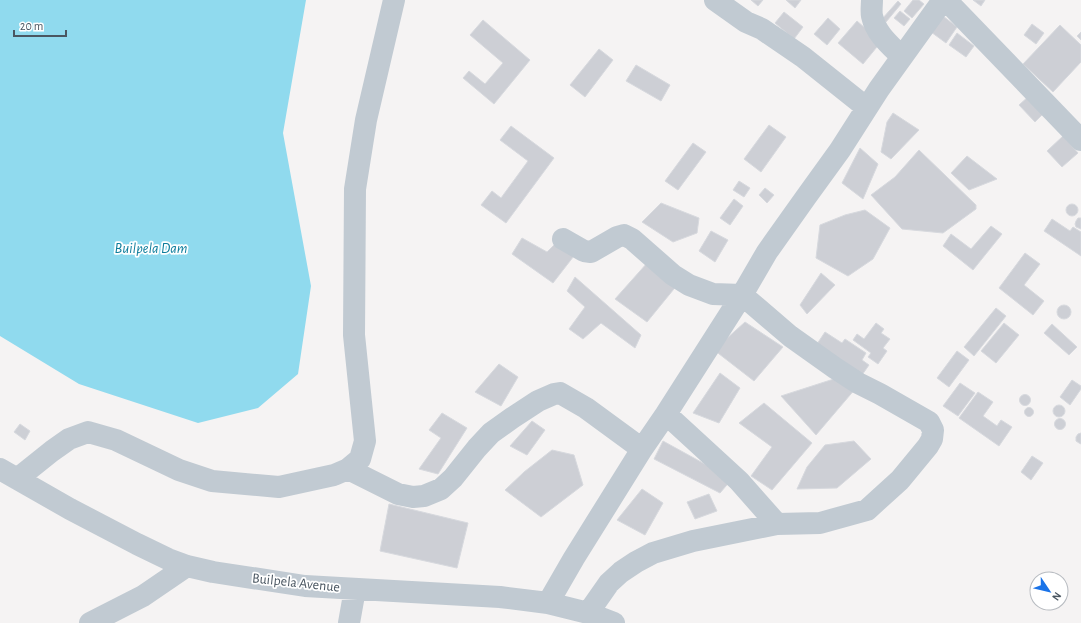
<svg xmlns="http://www.w3.org/2000/svg" width="1081" height="623" font-family="'Alegreya Sans',sans-serif">
<style>
.water{fill:#90daee}
.building{fill:#cdcfd5;stroke:#d7d9de}
.lines{fill:none;stroke-linecap:round;stroke-linejoin:round}
.minor{stroke:#c1cad2;stroke-width:22}
.labels{text-anchor:middle;dominant-baseline:central;stroke-width:3.5;stroke-linejoin:round;paint-order:stroke}
.street-label{font-size:14px;fill:#4a5661;stroke:#fff}
.water-label{font-size:15px;font-style:italic;fill:#0c7c9b;stroke:#fff}
</style>
<rect width="100%" height="100%" fill="#f5f3f3"/>
<path class="water" d="M 0,0 L 306,0 L 283,133 L 311,286 L 298,374 L 258,408 L 198,423 L 79,384 L 0,336 Z"/>
<path class="building" d="M 751,0 L 763,0 L 758,6 Z
M 786,0 L 801,0 L 795,8 Z
M 913,0 L 919,0 L 924,4 L 912,18 L 904,11 Z
M 973,0 L 985,0 L 981,6 Z
M 898,1 L 901,4 L 886,22 L 882,19 Z
M 900,11 L 910,19 L 904,26 L 894,18 Z
M 784,12 L 803,27 L 794,39 L 775,23 Z
M 943,16 L 957,27 L 946,43 L 931,32 Z
M 828,18 L 840,29 L 827,45 L 814,34 Z
M 483,20 L 530,60 L 494,104 L 463,78 L 469,71 L 485,84 L 503,63 L 470,35 Z
M 857,21 L 881,42 L 863,64 L 838,43 Z
M 1032,24 L 1044,33 L 1036,44 L 1024,35 Z
M 1060,25 L 1081,45 L 1081,62 L 1053,92 L 1023,64 Z
M 1081,32 L 1081,40 L 1077,36 Z
M 957,33 L 974,46 L 966,57 L 949,45 Z
M 599,49 L 613,60 L 585,97 L 570,85 Z
M 636,65 L 670,85 L 661,101 L 626,81 Z
M 1029,96 L 1045,112 L 1035,122 L 1019,105 Z
M 893,113 L 919,130 L 891,159 L 881,152 L 887,122 Z
M 769,125 L 786,137 L 761,172 L 744,159 Z
M 511,126 L 554,158 L 506,223 L 481,205 L 492,191 L 501,198 L 528,161 L 500,140 Z
M 1063,136 L 1078,153 L 1062,167 L 1047,151 Z
M 693,143 L 706,152 L 678,190 L 665,181 Z
M 860,148 L 878,164 L 863,199 L 842,183 Z
M 919,150 L 976,205 L 976,209 L 943,233 L 902,229 L 871,195 L 895,177 Z
M 967,156 L 997,179 L 969,190 L 951,173 Z
M 739,181 L 750,188 L 744,197 L 733,190 Z
M 765,188 L 774,195 L 767,203 L 759,195 Z
M 734,199 L 743,206 L 730,225 L 720,218 Z
M 661,203 L 699,218 L 697,233 L 673,242 L 642,222 Z
M1066 210a6 6 0 1 1 12 0a6 6 0 1 1-12 0Z
M 865,210 L 890,228 L 873,259 L 848,276 L 816,258 L 820,225 L 845,215 Z
M 1078,218 L 1081,218 L 1081,229 L 1076,227 L 1075,224 L 1076,221 Z
M 1052,219 L 1070,231 L 1073,227 L 1081,232 L 1081,256 L 1044,231 Z
M 991,226 L 1002,234 L 973,270 L 943,246 L 951,234 L 971,249 Z
M 711,231 L 728,240 L 715,262 L 699,251 Z
M 522,238 L 547,252 L 559,240 L 577,252 L 553,283 L 512,254 Z
M 1025,253 L 1040,264 L 1024,285 L 1044,301 L 1033,315 L 999,288 Z
M 648,262 L 678,284 L 647,322 L 615,299 Z
M 821,273 L 835,285 L 807,314 L 800,305 Z
M 575,277 L 641,335 L 635,348 L 601,323 L 583,339 L 569,329 L 585,307 L 567,291 Z
M1057 312a7 7 0 1 1 14 0a7 7 0 1 1-14 0Z
M 996,308 L 1006,316 L 974,356 L 964,347 Z
M 745,322 L 783,347 L 754,381 L 714,350 Z
M 876,323 L 884,329 L 881,333 L 890,339 L 883,348 L 887,351 L 878,364 L 868,357 L 871,353 L 853,340 L 857,334 L 864,339 Z
M 1004,323 L 1019,335 L 996,363 L 981,351 Z
M 1052,324 L 1077,347 L 1069,355 L 1044,333 Z
M 825,332 L 842,343 L 845,339 L 866,353 L 862,360 L 869,365 L 862,375 L 817,344 Z
M 957,351 L 969,360 L 949,387 L 937,378 Z
M 499,364 L 518,377 L 501,406 L 475,392 Z
M 720,373 L 740,388 L 719,423 L 693,413 Z
M 840,377 L 856,388 L 816,435 L 781,396 Z
M 1072,380 L 1081,386 L 1081,389 L 1070,405 L 1060,397 Z
M 960,383 L 975,393 L 958,416 L 943,406 Z
M 978,392 L 993,402 L 983,416 L 997,426 L 1001,420 L 1012,427 L 999,446 L 959,418 Z
M1019.5 400a5.5 5.5 0 1 1 11 0a5.5 5.5 0 1 1-11 0Z
M 764,403 L 812,443 L 772,490 L 751,476 L 772,447 L 739,423 Z
M1053 411a6 6 0 1 1 12 0a6 6 0 1 1-12 0Z
M1024.5 412a4.5 4.5 0 1 1 9 0a4.5 4.5 0 1 1-9 0Z
M 442,413 L 467,428 L 438,474 L 419,469 L 441,438 L 429,430 Z
M1054.5 424a5.5 5.5 0 1 1 11 0a5.5 5.5 0 1 1-11 0Z
M 532,421 L 545,430 L 527,455 L 510,446 Z
M 20,424 L 30,431 L 25,440 L 14,432 Z
M 1081,433 L 1081,444 L 1079,443 L 1076,441 L 1076,437 L 1078,434 Z
M 663,441 L 732,479 L 720,493 L 654,459 Z
M 854,441 L 871,459 L 837,488 L 797,489 L 807,467 L 825,445 Z
M 552,450 L 574,455 L 583,485 L 541,517 L 505,490 L 524,472 Z
M 1032,456 L 1043,463 L 1031,480 L 1021,472 Z
M 642,489 L 663,503 L 645,535 L 617,520 Z
M 709,494 L 717,511 L 695,519 L 687,502 Z
M 389,504 L 468,523 L 457,568 L 380,551 Z"/>
<g class="lines">
<path class="minor" d="M 715,0 L 746,22 L 762,29 L 803,57 L 867,108
M 872,0 C 872,5 871,11 872,16 C 876,34 890,45 902,57
M 946,0 L 1081,140
M 563,239 L 584,251 L 591,252 L 617,237 L 624,235 L 632,239 L 673,275 L 689,285 L 713,294 L 742,295 L 790,336 L 835,368 L 858,383 L 880,394 L 929,422 L 933,430 L 932,439 L 928,446 L 900,480 L 867,510 L 820,523 L 777,524 L 693,541 L 653,553 L 636,562 L 621,572 L 609,583 L 588,613
M 666,414 L 739,481 L 777,524
M 0,469 L 70,509 L 137,544 L 168,559 L 187,566 L 213,572 L 305,586 L 500,597 L 548,603 L 588,613 L 614,623
M 348,469 L 398,494 L 413,497 L 424,496 L 441,489 L 453,478 L 477,448 L 491,433 L 512,418 L 538,401 L 554,394 L 560,393 L 586,408 L 642,449
M 17,479 L 52,451 L 69,439 L 88,432 L 116,440 L 179,470 L 212,481 L 279,487 L 334,475 L 348,469 L 360,459 L 365,441 L 354,335 L 355,189 L 366,120 L 394,0
M 548,603 L 574,558 L 642,449 L 666,414 L 742,295 L 767,252 L 806,197 L 840,150 L 879,89 L 943,0
M 90,623 L 143,596 L 187,566
M 349,623 L 355,589"/>
</g>
<g class="labels">
<g class="street-label">
<text transform="translate(296 583) rotate(6)">Builpela Avenue</text>
</g>
<g class="water-label">
<text x="151" y="248">Builpela Dam</text>
</g>
</g>
<g transform="translate(1049 591) rotate(125)"><circle r="19" fill="#ffffff" stroke="#b7bbc0"/>
<path d="M0-3L7 15L0 10L-7 15Z" fill="#1a73e8"/>
<text y="-6" font-size="11" font-weight="bold" text-anchor="middle" fill="#4a5661">N</text>
</g>
<path d="M14 30v6h52v-6" fill="none" stroke="#4a5661" stroke-width="2"/>
<text x="20" y="30" font-size="12" fill="#4a5661" stroke="#ffffff" stroke-width="3" paint-order="stroke">20 m</text>
</svg>
